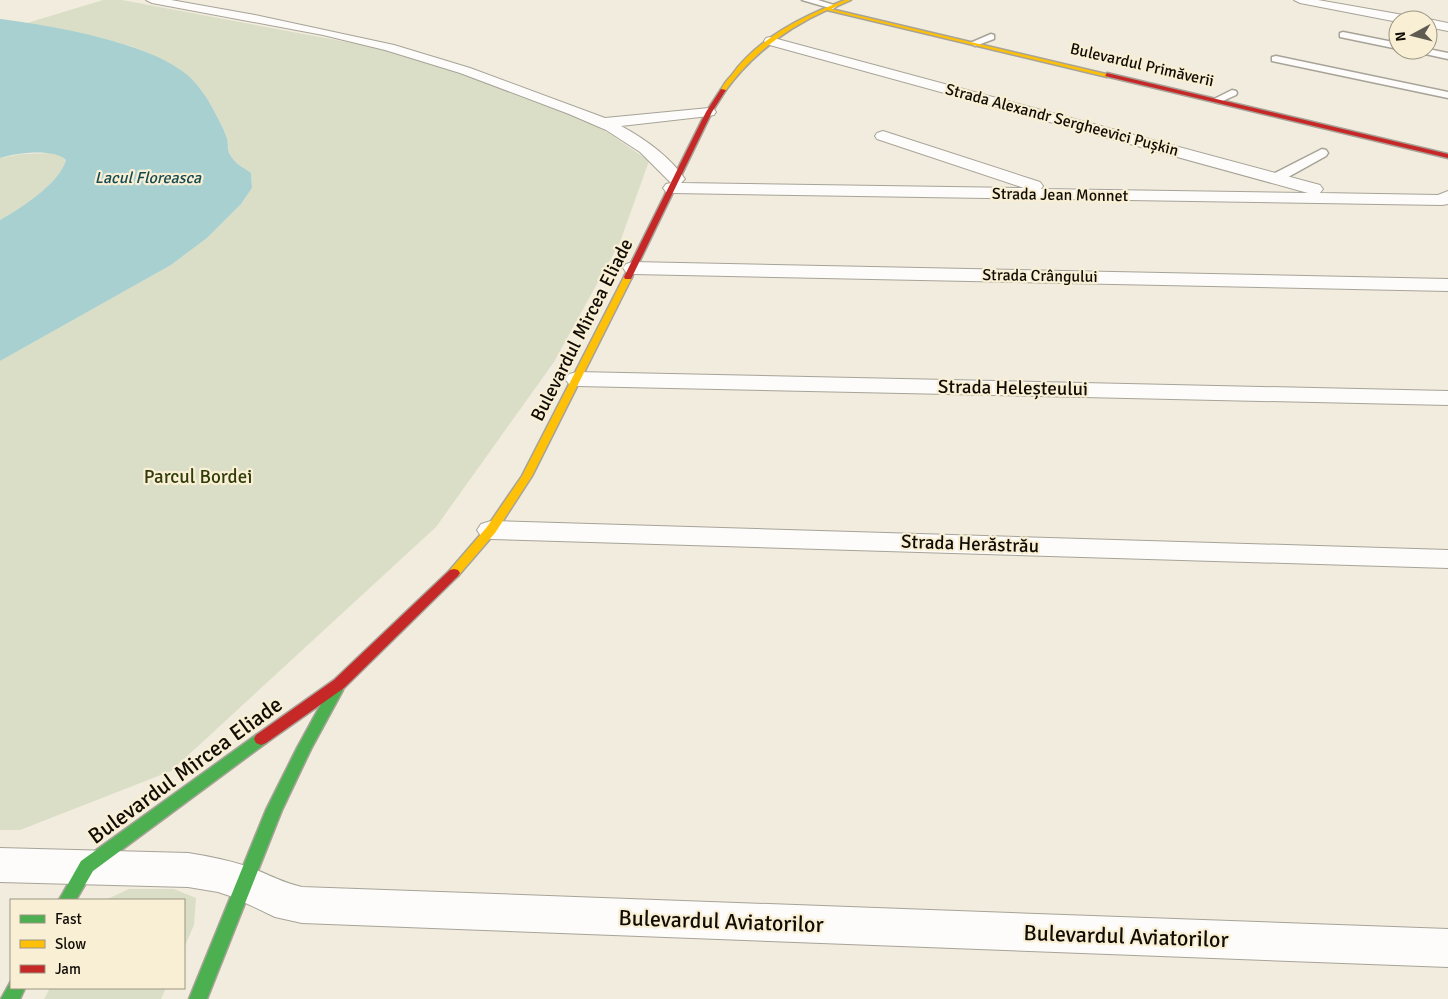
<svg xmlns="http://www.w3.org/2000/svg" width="1448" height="999" font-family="Signika,sans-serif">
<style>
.green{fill:#dbdec7}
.water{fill:#a8d0d1}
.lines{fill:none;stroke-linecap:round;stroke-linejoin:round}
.lane-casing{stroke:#a7a398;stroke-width:3}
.street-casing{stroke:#a7a398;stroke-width:2}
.fast-casing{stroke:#a7a398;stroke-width:3}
.slow-casing{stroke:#a7a398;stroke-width:3}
.jam-casing{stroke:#a7a398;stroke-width:3}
.lane{fill:#fdfcfa;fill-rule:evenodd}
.street{fill:#fdfcfa;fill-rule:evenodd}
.fast{fill:#4caf50;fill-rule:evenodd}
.slow{fill:#ffc107;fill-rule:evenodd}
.jam{fill:#c62828;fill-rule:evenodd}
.labels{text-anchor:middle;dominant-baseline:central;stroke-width:4.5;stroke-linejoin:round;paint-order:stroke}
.far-street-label{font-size:16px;fill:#110d05;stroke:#f9efd5}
.far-water-label{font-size:16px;font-style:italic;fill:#144a50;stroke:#f9efd5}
.street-label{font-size:19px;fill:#110d05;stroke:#f9efd5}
.park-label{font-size:19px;fill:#303d09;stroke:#f9efd5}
.near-street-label{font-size:22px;fill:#110d05;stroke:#f9efd5}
</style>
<rect width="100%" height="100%" fill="#f1ecdd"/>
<path class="green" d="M 103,0 L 122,0 L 363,45 L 431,62 L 570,113 L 610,134 L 649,161 L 620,242 L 554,362 L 436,527 L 171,771 L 20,830 L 0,830 L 0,361 L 171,265 L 207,238 L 241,204 L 252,188 L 251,173 C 245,168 237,165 233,159 C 227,151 229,146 227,138 C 222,125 215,111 208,100 C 172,44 87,35 27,23 Z
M 51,153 L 62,156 L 66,160 C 59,184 21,208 0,220 L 0,158 L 22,154 Z
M 129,889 L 174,889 L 196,898 L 194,925 L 184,948 L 184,900 L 105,900 Z
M 50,988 L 166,988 L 161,999 L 44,999 Z"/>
<path class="water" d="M 0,19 C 49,25 148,42 186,74 C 195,81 202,91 208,100 C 215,112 222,125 227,138 C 229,147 226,150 233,159 C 237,165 245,168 251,173 L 252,188 L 241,204 L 207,238 L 171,265 L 0,361 L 0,220 C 21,208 59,184 66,160 C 54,148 16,153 0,158 Z"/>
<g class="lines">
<g class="lane-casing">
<path id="lane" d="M 802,0 L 818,0 L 837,6 L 833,9 Z
M 1343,32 L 1398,43 L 1398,49 L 1340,37 L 1340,33 Z
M 991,34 L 994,35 L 994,39 L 975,46 L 970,43 Z
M 1428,49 L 1448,53 L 1448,59 L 1416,52 L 1414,50 Z
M 1276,56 L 1448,92 L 1448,98 L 1272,61 L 1272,57 Z
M 1232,90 L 1236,91 L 1237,93 L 1236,95 L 1218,103 L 1212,100 Z
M 1322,149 L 1326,150 L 1328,153 L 1326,156 L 1281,181 L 1276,182 L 1269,178 L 1271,175 Z"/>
</g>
<g class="street-casing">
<path id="street" d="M 146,0 L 171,0 L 255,15 L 394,45 L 470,68 L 605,118 L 709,108 L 714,109 L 716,112 L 714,115 L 709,116 L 621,126 C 645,139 669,156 685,179 L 681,183 L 1024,188 L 877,139 L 875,136 L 877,133 L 883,131 L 1040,182 L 1043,186 L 1041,189 L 1308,193 L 766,44 L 764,41 L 766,38 L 770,37 L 1320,185 L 1323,189 L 1320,193 L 1438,195 L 1448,191 L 1448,204 L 1442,205 L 672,193 L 666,192 L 663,188 L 666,184 L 671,183 L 640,152 L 606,130 L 569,114 L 460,73 L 385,50 L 323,35 L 152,3 Z
M 1294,0 L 1318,0 L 1409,16 L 1415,20 L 1398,22 L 1300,3 Z
M 1428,19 L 1448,23 L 1448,31 L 1428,27 L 1428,20 L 1426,20 Z
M 633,262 L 1448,279 L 1448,291 L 633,274 L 626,272 L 623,268 L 626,264 Z
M 577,372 L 1448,391 L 1448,405 L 577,386 L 569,384 L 565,379 L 569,374 Z
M 491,521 L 1448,550 L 1448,568 L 491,539 L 481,536 L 477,530 L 481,524 Z
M 0,848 L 188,853 C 208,856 227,860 246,866 C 267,873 280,882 302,887 L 1448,929 L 1448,967 L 302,923 L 275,917 L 233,897 L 218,892 L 188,887 L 0,882 Z"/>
</g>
<g class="fast-casing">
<path id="fast" d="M 336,685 L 341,686 L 343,690 L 311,749 L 282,810 L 207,999 L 189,999 L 266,810 L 297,748 L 331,686 Z
M 261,733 L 266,735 L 268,739 L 266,743 L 93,871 L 76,900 L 59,900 L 81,861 L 256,735 Z
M 11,981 L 11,988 L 25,988 L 20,999 L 1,999 Z"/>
</g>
<g class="slow-casing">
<path id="slow" d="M 845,0 L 851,0 L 831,9 L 1110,75 L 1107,77 L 827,10 C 785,29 752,54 725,91 L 721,91 C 722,86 727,80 731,76 C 758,38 803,16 845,0 Z
M 625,275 L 631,275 L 632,277 L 532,476 L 495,533 L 458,576 L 450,576 L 448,573 L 450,570 L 487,527 L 522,476 Z"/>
</g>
<g class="jam-casing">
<path id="jam" d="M 1107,73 L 1448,154 L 1448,158 L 1105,76 Z
M 721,89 L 726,90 L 712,112 L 632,277 L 631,279 L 625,279 L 624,277 L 706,112 Z
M 454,569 L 458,570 L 460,573 L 458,576 L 344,688 L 266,743 L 261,745 L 256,743 L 254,739 L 256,735 L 334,680 L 450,570 Z"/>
</g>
<use href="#lane" class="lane"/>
<use href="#street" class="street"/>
<use href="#fast" class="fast"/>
<use href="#slow" class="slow"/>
<use href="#jam" class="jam"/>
</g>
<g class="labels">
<g class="far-street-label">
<text transform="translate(1142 65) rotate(13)">Bulevardul Primăverii</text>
<text transform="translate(1062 120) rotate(15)">Strada Alexandr Sergheevici Pușkin</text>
<text transform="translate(1060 195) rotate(1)">Strada Jean Monnet</text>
<text transform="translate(1040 276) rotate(1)">Strada Crângului</text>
</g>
<g class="far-water-label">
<text x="148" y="178">Lacul Floreasca</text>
</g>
<g class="street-label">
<text transform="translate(582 330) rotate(-63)">Bulevardul Mircea Eliade</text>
<text transform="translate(1013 388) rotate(1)">Strada Heleșteului</text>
<text transform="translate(970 544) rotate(2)">Strada Herăstrău</text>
</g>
<g class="park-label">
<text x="198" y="477">Parcul Bordei</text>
</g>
<g class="near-street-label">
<text transform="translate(185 770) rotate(-36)">Bulevardul Mircea Eliade</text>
<text transform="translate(721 921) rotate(2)">Bulevardul Aviatorilor</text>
<text transform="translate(1126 936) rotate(2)">Bulevardul Aviatorilor</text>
</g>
</g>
<rect x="10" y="899" width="175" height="90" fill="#f9efd5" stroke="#9c9582"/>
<rect x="20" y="915" width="25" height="8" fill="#4caf50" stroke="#9c9582"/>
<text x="55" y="924" font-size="15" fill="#110d05">Fast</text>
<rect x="20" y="940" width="25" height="8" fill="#ffc107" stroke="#9c9582"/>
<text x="55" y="949" font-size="15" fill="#110d05">Slow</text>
<rect x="20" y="965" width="25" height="8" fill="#c62828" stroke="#9c9582"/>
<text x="55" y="974" font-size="15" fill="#110d05">Jam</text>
<g transform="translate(1413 35) rotate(263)"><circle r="24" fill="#f9efd5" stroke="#9c9582"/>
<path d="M0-4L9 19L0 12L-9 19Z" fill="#5f5b51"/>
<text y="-8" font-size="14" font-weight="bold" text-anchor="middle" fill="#110d05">N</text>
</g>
</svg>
